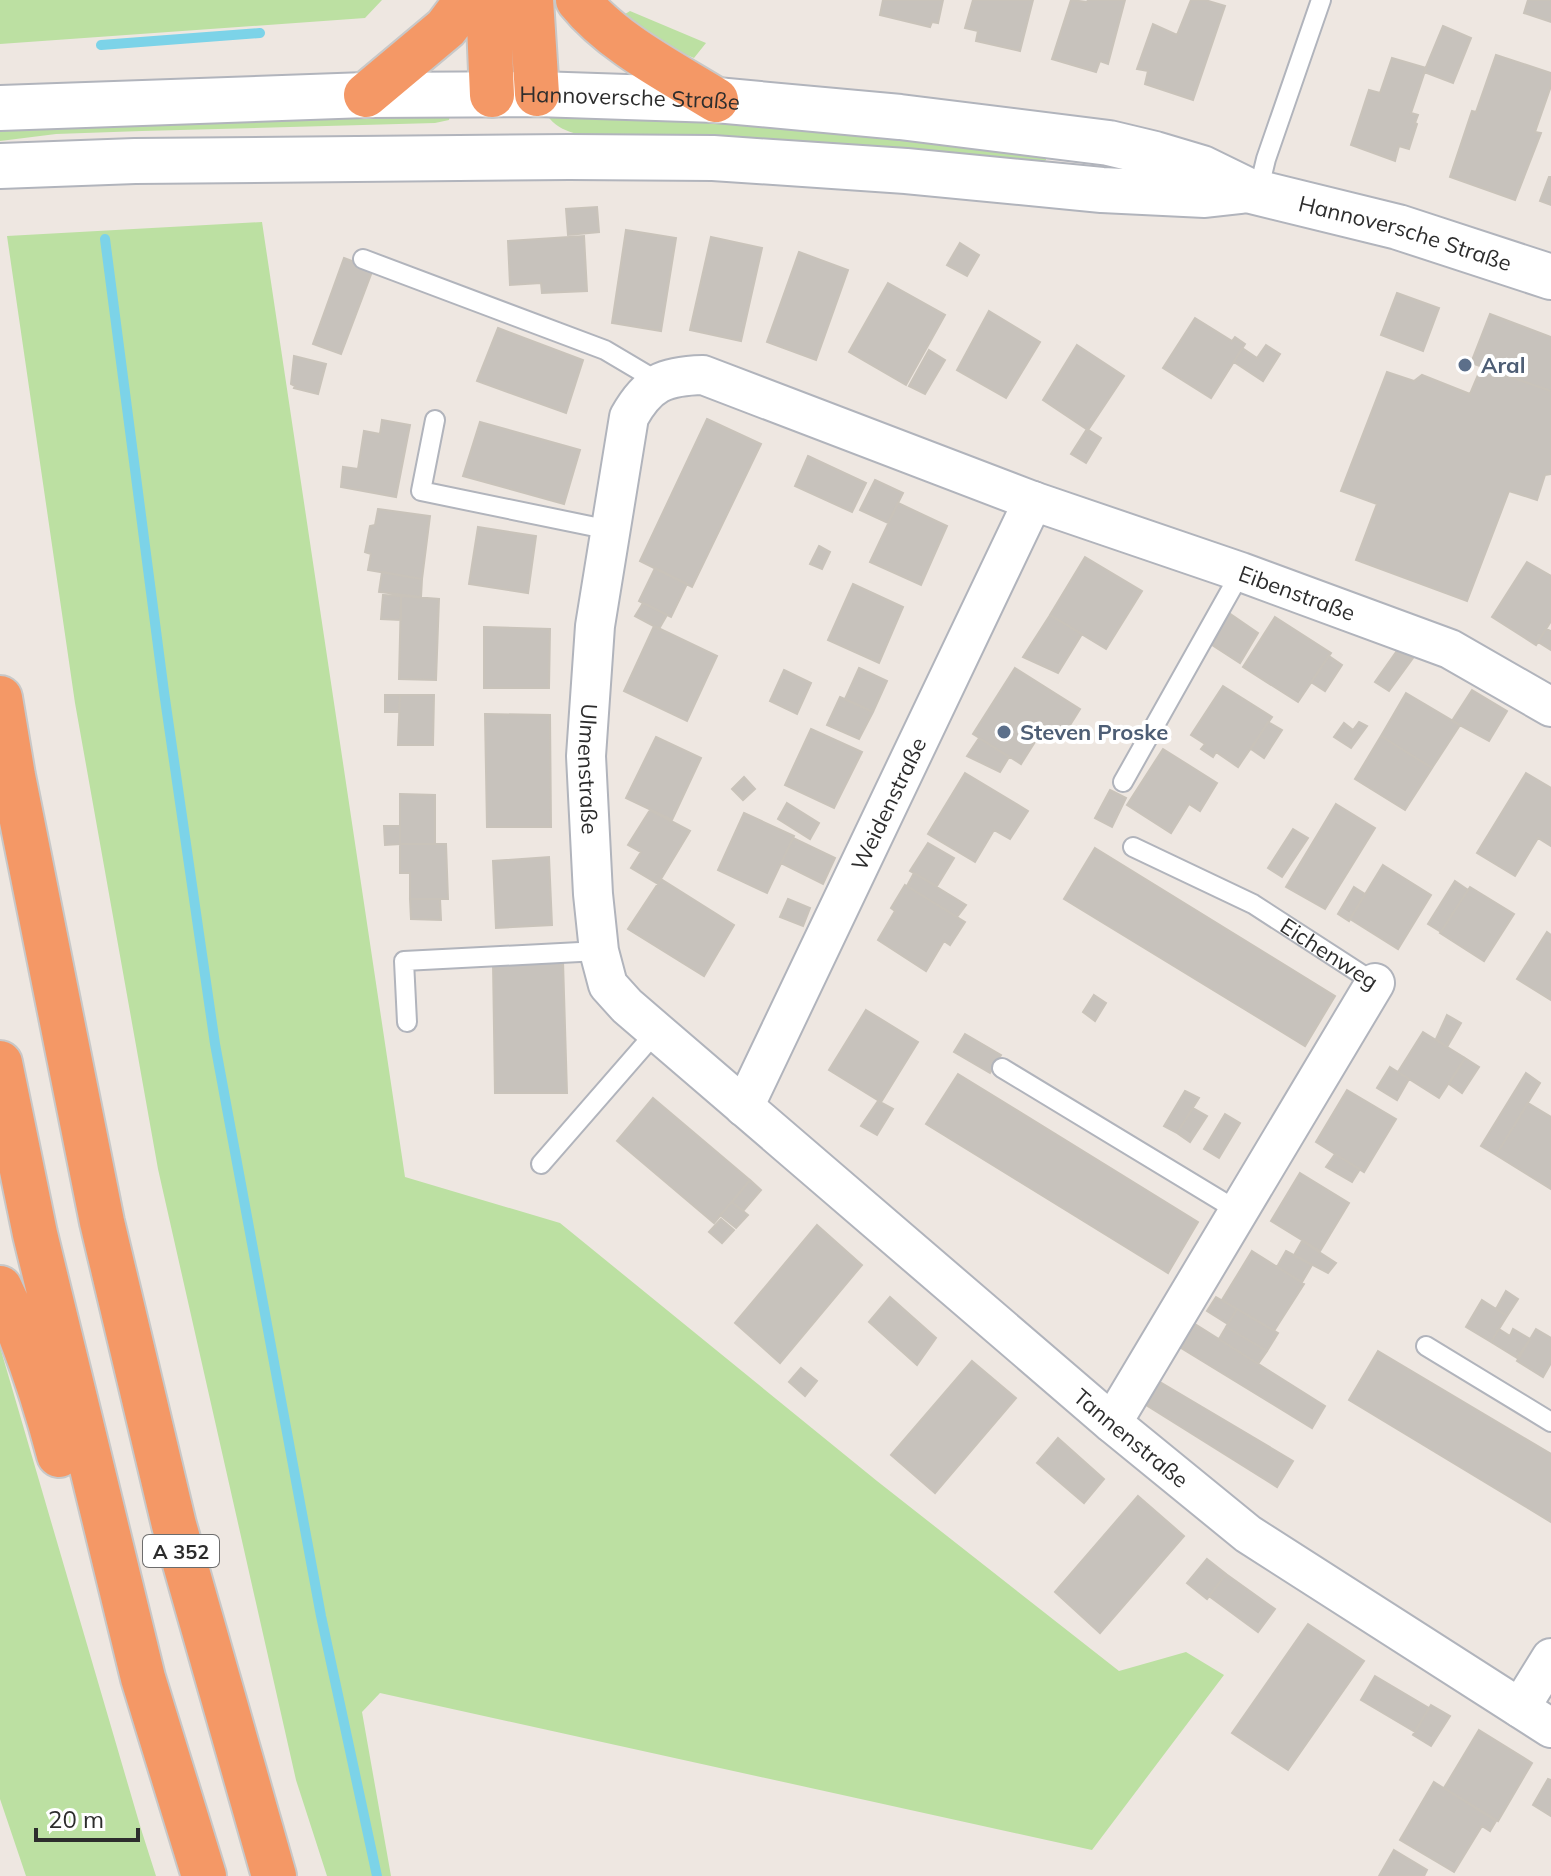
<svg xmlns="http://www.w3.org/2000/svg" width="1551" height="1876" font-family="Mulish,sans-serif">
<style>
.green{fill:#bce0a2}
.lines{fill:none;stroke-linecap:round;stroke-linejoin:round}
.stream{stroke:#7cd3e8;stroke-width:10}
.building{fill:#c7c2bc;stroke:#c9c3ba;stroke-width:2}
.lane-casing{stroke:#b1b4bc;stroke-width:22}
.street-casing{stroke:#b1b4bc;stroke-width:42}
.secondary-casing{stroke:#b1b4bc;stroke-width:48}
.highway-casing{stroke:#c8c8c8;stroke-width:48}
.lane{stroke:#fff;stroke-width:18}
.street{stroke:#fff;stroke-width:38}
.secondary{stroke:#fff;stroke-width:44}
.highway{stroke:#f49866;stroke-width:44}
.service-dot{fill:#5c6f8a;stroke:#fff;stroke-width:3}
.labels{text-anchor:middle;dominant-baseline:central;stroke-width:8;stroke-linejoin:round;paint-order:stroke}
.shield{fill:#fff;stroke:#6c6c6c;stroke-width:2}
.shield-label{font-size:20px;font-weight:bold;fill:#2d2d2d}
.street-label{font-size:22px;fill:#2d2d2d;stroke:#fff}
.service-label{font-size:22px;font-weight:bold;fill:#4e5e75;stroke:#fff;text-anchor:start}
</style>
<rect width="100%" height="100%" fill="#eee7e1"/>
<path class="green" d="M 0,0 L 382,0 L 365,18 L 0,44 Z
M 630,11 L 706,43 L 694,58 L 609,24 Z
M 545,112 L 697,116 L 1046,154 L 1046,160 L 1039,165 L 602,138 C 580,135 557,133 545,112 Z
M 450,115 L 449,120 L 435,123 L 142,131 L 56,134 L 0,141 L 0,123 Z
M 262,222 L 405,1177 L 560,1223 L 877,1481 L 1119,1671 L 1186,1652 L 1224,1675 L 1092,1850 L 380,1693 L 362,1712 L 391,1876 L 327,1876 L 296,1780 L 158,1169 L 75,703 L 7,236 Z
M 0,1347 L 141,1829 L 156,1876 L 26,1876 L 0,1799 Z"/>
<g class="lines">
<path class="stream" d="M 101,45 L 260,33
M 105,239 L 164,692 L 215,1044 L 321,1616 L 377,1876"/>
</g>
<path class="building" d="M 883,0 L 943,0 L 938,23 L 932,22 L 930,27 L 880,15 Z
M 973,0 L 1033,0 L 1020,51 L 976,41 L 978,31 L 965,28 Z
M 1071,0 L 1087,2 L 1088,0 L 1125,0 L 1108,64 L 1100,61 L 1096,72 L 1052,59 Z
M 1191,0 L 1205,0 L 1225,6 L 1193,100 L 1145,84 L 1148,71 L 1137,69 L 1153,24 L 1177,35 Z
M 1528,0 L 1551,0 L 1551,22 L 1524,13 Z
M 1443,26 L 1471,38 L 1453,83 L 1424,72 Z
M 1496,55 L 1551,73 L 1551,86 L 1535,132 L 1541,133 L 1515,200 L 1450,177 L 1472,111 L 1476,112 Z
M 1392,58 L 1426,68 L 1411,113 L 1418,115 L 1415,123 L 1417,124 L 1409,149 L 1399,146 L 1395,161 L 1351,145 L 1369,90 L 1380,93 Z
M 1549,177 L 1551,177 L 1551,205 L 1540,201 Z
M 597,207 L 599,232 L 568,235 L 566,209 Z
M 626,230 L 676,238 L 661,331 L 612,323 Z
M 584,236 L 587,291 L 542,293 L 541,283 L 510,285 L 508,241 Z
M 711,237 L 762,248 L 741,341 L 690,330 Z
M 960,243 L 979,255 L 967,276 L 947,265 Z
M 799,252 L 848,270 L 816,360 L 767,342 Z
M 344,258 L 373,269 L 341,354 L 313,344 Z
M 888,283 L 945,315 L 906,385 L 849,352 Z
M 1397,293 L 1439,308 L 1423,351 L 1381,335 Z
M 989,311 L 1040,342 L 1006,398 L 957,370 Z
M 1490,314 L 1551,337 L 1551,391 L 1471,363 Z
M 1195,318 L 1232,341 L 1235,337 L 1245,344 L 1211,398 L 1163,368 Z
M 498,328 L 583,360 L 566,413 L 477,381 Z
M 1077,345 L 1124,376 L 1088,430 L 1043,400 Z
M 1266,345 L 1280,354 L 1263,381 L 1234,362 L 1242,348 L 1257,358 Z
M 929,350 L 945,360 L 925,394 L 909,386 Z
M 294,356 L 326,364 L 318,394 L 294,388 L 295,386 L 291,384 Z
M 1490,370 L 1551,391 L 1551,474 L 1545,475 L 1537,500 L 1509,491 L 1467,601 L 1356,560 L 1377,504 L 1341,491 L 1387,372 L 1414,381 L 1422,375 L 1470,394 L 1478,375 L 1489,373 Z
M 707,419 L 761,444 L 692,587 L 640,561 Z
M 382,420 L 410,425 L 396,497 L 341,487 L 343,467 L 358,469 L 364,431 L 380,434 Z
M 480,422 L 580,450 L 564,504 L 463,476 Z
M 1087,429 L 1101,438 L 1086,463 L 1071,454 Z
M 808,456 L 866,483 L 852,512 L 795,486 Z
M 875,480 L 903,493 L 888,523 L 860,510 Z
M 898,503 L 947,526 L 921,585 L 870,562 Z
M 378,509 L 430,516 L 422,579 L 368,570 L 371,554 L 365,552 L 370,526 L 375,525 Z
M 478,527 L 536,536 L 528,593 L 469,584 Z
M 819,546 L 830,552 L 822,569 L 810,564 Z
M 1085,557 L 1142,591 L 1106,649 L 1050,615 Z
M 1527,562 L 1551,576 L 1551,621 L 1536,645 L 1492,617 Z
M 655,568 L 687,584 L 671,617 L 639,601 Z
M 382,572 L 422,579 L 421,597 L 379,592 Z
M 853,584 L 903,607 L 879,663 L 828,640 Z
M 383,595 L 401,596 L 401,620 L 381,619 Z
M 401,596 L 439,599 L 436,680 L 399,679 Z
M 643,603 L 667,615 L 659,629 L 635,616 Z
M 1229,613 L 1258,633 L 1240,663 L 1212,645 Z
M 1050,615 L 1082,634 L 1058,673 L 1023,657 Z
M 1275,617 L 1331,653 L 1298,702 L 1243,667 Z
M 654,626 L 717,656 L 687,721 L 624,691 Z
M 484,627 L 550,629 L 549,688 L 484,688 Z
M 1546,629 L 1551,631 L 1551,650 L 1538,642 Z
M 1399,648 L 1413,658 L 1389,691 L 1375,682 Z
M 1329,656 L 1342,665 L 1325,691 L 1311,682 Z
M 859,668 L 887,681 L 873,712 L 845,699 Z
M 1015,668 L 1080,709 L 1062,738 L 1045,726 L 1021,764 L 973,734 Z
M 784,670 L 811,683 L 797,714 L 770,701 Z
M 1223,686 L 1272,717 L 1238,767 L 1216,752 L 1213,757 L 1201,749 L 1205,744 L 1191,735 Z
M 1472,690 L 1507,711 L 1489,741 L 1452,721 Z
M 1406,693 L 1460,725 L 1432,768 L 1381,736 Z
M 385,695 L 400,695 L 399,712 L 385,712 Z
M 400,695 L 434,695 L 433,745 L 398,745 Z
M 840,697 L 873,712 L 859,739 L 827,725 Z
M 485,714 L 550,715 L 551,827 L 487,827 Z
M 1268,722 L 1282,730 L 1264,758 L 1251,749 Z
M 1359,722 L 1367,726 L 1351,748 L 1334,737 L 1344,723 L 1353,730 Z
M 811,729 L 862,752 L 834,808 L 785,785 Z
M 1381,736 L 1432,768 L 1405,810 L 1355,779 Z
M 656,737 L 701,758 L 672,820 L 626,798 Z
M 979,738 L 1009,757 L 1000,772 L 967,756 Z
M 1163,749 L 1217,783 L 1200,811 L 1189,804 L 1171,833 L 1127,805 Z
M 965,773 L 1028,811 L 1010,839 L 994,830 L 975,862 L 928,834 Z
M 1526,773 L 1551,788 L 1551,846 L 1538,838 L 1515,876 L 1477,853 Z
M 744,777 L 755,789 L 743,800 L 732,789 Z
M 1110,790 L 1126,798 L 1112,827 L 1095,818 Z
M 400,794 L 435,795 L 435,844 L 400,844 Z
M 787,803 L 819,823 L 810,839 L 778,819 Z
M 1336,804 L 1375,828 L 1325,909 L 1286,887 Z
M 650,810 L 690,831 L 658,884 L 631,868 L 641,852 L 628,845 Z
M 744,813 L 794,836 L 767,893 L 718,870 Z
M 384,826 L 400,826 L 400,844 L 385,845 Z
M 1293,829 L 1308,838 L 1282,877 L 1268,868 Z
M 793,838 L 835,858 L 823,884 L 781,863 Z
M 928,843 L 954,858 L 937,886 L 910,871 Z
M 400,844 L 446,844 L 448,899 L 410,899 L 410,873 L 400,873 Z
M 1095,848 L 1335,996 L 1305,1046 L 1064,899 Z
M 549,857 L 552,925 L 496,928 L 493,861 Z
M 1383,865 L 1431,895 L 1398,949 L 1350,919 Z
M 914,873 L 966,905 L 957,917 L 907,886 Z
M 661,879 L 734,925 L 704,976 L 628,929 Z
M 1455,881 L 1468,890 L 1441,932 L 1428,924 Z
M 905,885 L 965,922 L 950,945 L 944,941 L 926,971 L 878,940 L 895,911 L 891,908 Z
M 1354,887 L 1365,894 L 1349,921 L 1338,914 Z
M 1470,887 L 1514,914 L 1484,961 L 1440,933 Z
M 410,899 L 440,899 L 441,920 L 411,919 Z
M 788,899 L 810,908 L 803,926 L 780,917 Z
M 1547,932 L 1551,935 L 1551,1000 L 1517,979 Z
M 563,961 L 567,1093 L 495,1093 L 493,963 Z
M 1094,995 L 1106,1003 L 1095,1021 L 1083,1012 Z
M 866,1010 L 918,1042 L 881,1102 L 829,1070 Z
M 1447,1015 L 1461,1023 L 1447,1047 L 1436,1039 Z
M 1423,1032 L 1465,1058 L 1439,1098 L 1398,1072 Z
M 965,1034 L 1001,1055 L 990,1073 L 954,1052 Z
M 1465,1058 L 1479,1067 L 1462,1093 L 1449,1084 Z
M 1390,1067 L 1409,1079 L 1397,1100 L 1377,1088 Z
M 1526,1073 L 1540,1083 L 1496,1155 L 1481,1146 Z
M 958,1074 L 1198,1222 L 1168,1273 L 926,1124 Z
M 1347,1090 L 1396,1119 L 1364,1172 L 1316,1142 Z
M 1185,1091 L 1199,1098 L 1177,1133 L 1164,1126 Z
M 653,1098 L 750,1180 L 714,1223 L 617,1141 Z
M 878,1101 L 893,1109 L 877,1135 L 861,1126 Z
M 1528,1103 L 1551,1117 L 1551,1189 L 1496,1155 Z
M 1193,1108 L 1207,1116 L 1190,1142 L 1177,1133 Z
M 1225,1114 L 1240,1123 L 1219,1158 L 1204,1149 Z
M 1335,1154 L 1360,1169 L 1352,1182 L 1326,1167 Z
M 1300,1173 L 1349,1203 L 1320,1251 L 1271,1221 Z
M 750,1180 L 761,1190 L 743,1211 L 732,1202 Z
M 732,1202 L 748,1215 L 736,1228 L 720,1215 Z
M 721,1219 L 734,1230 L 722,1243 L 709,1232 Z
M 817,1225 L 862,1265 L 780,1363 L 735,1323 Z
M 1302,1241 L 1336,1263 L 1328,1273 L 1294,1255 Z
M 1252,1251 L 1304,1284 L 1274,1331 L 1222,1300 Z
M 1286,1251 L 1312,1265 L 1302,1282 L 1277,1267 Z
M 1506,1291 L 1518,1299 L 1507,1316 L 1496,1309 Z
M 890,1297 L 936,1338 L 917,1365 L 869,1322 Z
M 1216,1297 L 1237,1309 L 1228,1324 L 1207,1311 Z
M 1482,1300 L 1507,1316 L 1491,1342 L 1466,1327 Z
M 1237,1309 L 1278,1333 L 1267,1351 L 1226,1327 Z
M 1195,1324 L 1325,1406 L 1312,1428 L 1181,1348 Z
M 1226,1327 L 1267,1351 L 1258,1364 L 1219,1339 Z
M 1499,1329 L 1510,1336 L 1513,1329 L 1530,1339 L 1517,1358 L 1491,1342 Z
M 1536,1329 L 1551,1338 L 1551,1363 L 1543,1377 L 1517,1361 Z
M 1378,1351 L 1551,1454 L 1551,1522 L 1349,1400 Z
M 972,1361 L 1016,1398 L 935,1493 L 891,1455 Z
M 801,1368 L 817,1381 L 805,1396 L 789,1382 Z
M 1160,1382 L 1293,1461 L 1277,1487 L 1146,1405 Z
M 1058,1438 L 1104,1479 L 1084,1503 L 1037,1463 Z
M 1138,1496 L 1184,1536 L 1100,1633 L 1055,1592 Z
M 1207,1559 L 1226,1574 L 1207,1599 L 1187,1583 Z
M 1226,1574 L 1275,1609 L 1258,1632 L 1209,1596 Z
M 1308,1624 L 1364,1661 L 1288,1770 L 1232,1733 Z
M 1375,1676 L 1429,1708 L 1415,1732 L 1361,1700 Z
M 1431,1705 L 1450,1716 L 1431,1746 L 1413,1735 Z
M 1479,1730 L 1532,1763 L 1498,1821 L 1444,1788 Z
M 1548,1779 L 1551,1780 L 1551,1816 L 1533,1805 Z
M 1434,1782 L 1496,1821 L 1490,1831 L 1482,1826 L 1454,1872 L 1400,1840 Z
M 1394,1850 L 1427,1870 L 1424,1876 L 1379,1876 Z"/>
<g class="lines">
<g class="lane-casing">
<g id="lane">
<path d="M 1258,192 L 1266,159 L 1321,0"/>
<path d="M 363,259 L 605,350 L 659,382"/>
<path d="M 435,420 L 421,491 L 610,530"/>
<path d="M 1123,782 L 1241,572"/>
<path id="s1" d="M 1133,847 L 1253,904 L 1375,983"/>
<path d="M 407,1022 L 404,961 L 599,951"/>
<path d="M 1002,1068 L 1238,1211"/>
<path d="M 541,1164 L 656,1032"/>
<path d="M 1426,1346 L 1551,1422"/>
</g>
</g>
<g class="street-casing">
<g id="street">
<path id="s2" d="M 1551,707 L 1450,649 L 1241,572 L 1033,501 L 703,375 C 664,376 648,383 629,417 L 595,626 L 586,756 L 593,894 L 599,951 L 608,985 L 627,1006 L 1112,1423 L 1248,1534 L 1551,1728"/>
<path id="s3" d="M 744,1107 L 1033,501"/>
<path d="M 1112,1423 L 1375,983"/>
<path d="M 1520,1708 L 1551,1658"/>
</g>
</g>
<g class="secondary-casing">
<g id="secondary">
<path id="s4" d="M 0,108 L 366,95 L 537,94 L 716,100 L 900,117 L 1109,143 L 1155,154 L 1202,168 L 1247,190 L 1398,227 L 1551,277"/>
<path d="M 0,166 L 135,161 L 569,157 L 713,158 L 906,171 L 1102,190 L 1205,195 L 1241,191"/>
</g>
</g>
<g class="highway-casing">
<path id="highway" d="M 488,0 L 492,95
M 531,0 L 537,94
M 578,0 C 613,43 669,71 716,100
M 366,95 L 446,28 L 467,0
M 0,698 L 13,776 L 102,1222 L 174,1525 L 274,1876
M 0,1063 L 35,1234 L 143,1678 L 204,1876
M 0,1288 C 26,1342 44,1398 59,1455"/>
</g>
<use href="#lane" class="lane"/>
<use href="#street" class="street"/>
<use href="#secondary" class="secondary"/>
<use href="#highway" class="highway"/>
</g>
<g class="service-dot">
<circle cx="1465" cy="365" r="8"/>
<circle cx="1004" cy="732" r="8"/>
</g>
<g class="labels">
<rect class="shield" x="143" y="1535" width="76" height="32" rx="6"/>
<g class="shield-label">
<text x="181" y="1551">A 352</text>
</g>
<g class="street-label">
<text stroke="none"><textPath href="#s4" startOffset="630">Hannoversche Straße</textPath></text>
<text stroke="none"><textPath href="#s4" startOffset="1422">Hannoversche Straße</textPath></text>
<text transform="translate(1297 593) rotate(20)">Eibenstraße</text>
<text stroke="none"><textPath href="#s2" startOffset="1358">Ulmenstraße</textPath></text>
<text stroke="none"><textPath href="#s3" startOffset="336">Weidenstraße</textPath></text>
<text stroke="none"><textPath href="#s1" startOffset="224">Eichenweg</textPath></text>
<text stroke="none"><textPath href="#s2" startOffset="2268">Tannenstraße</textPath></text>
</g>
<g class="service-label">
<text x="1481" y="365">Aral</text>
<text x="1020" y="732">Steven Proske</text>
</g>
</g>
<path d="M36 1828v12h102v-12" fill="none" stroke="#2d2d2d" stroke-width="4"/>
<text x="48" y="1828" font-size="24" fill="#2d2d2d" stroke="#ffffff" stroke-width="6" paint-order="stroke">20 m</text>
</svg>
